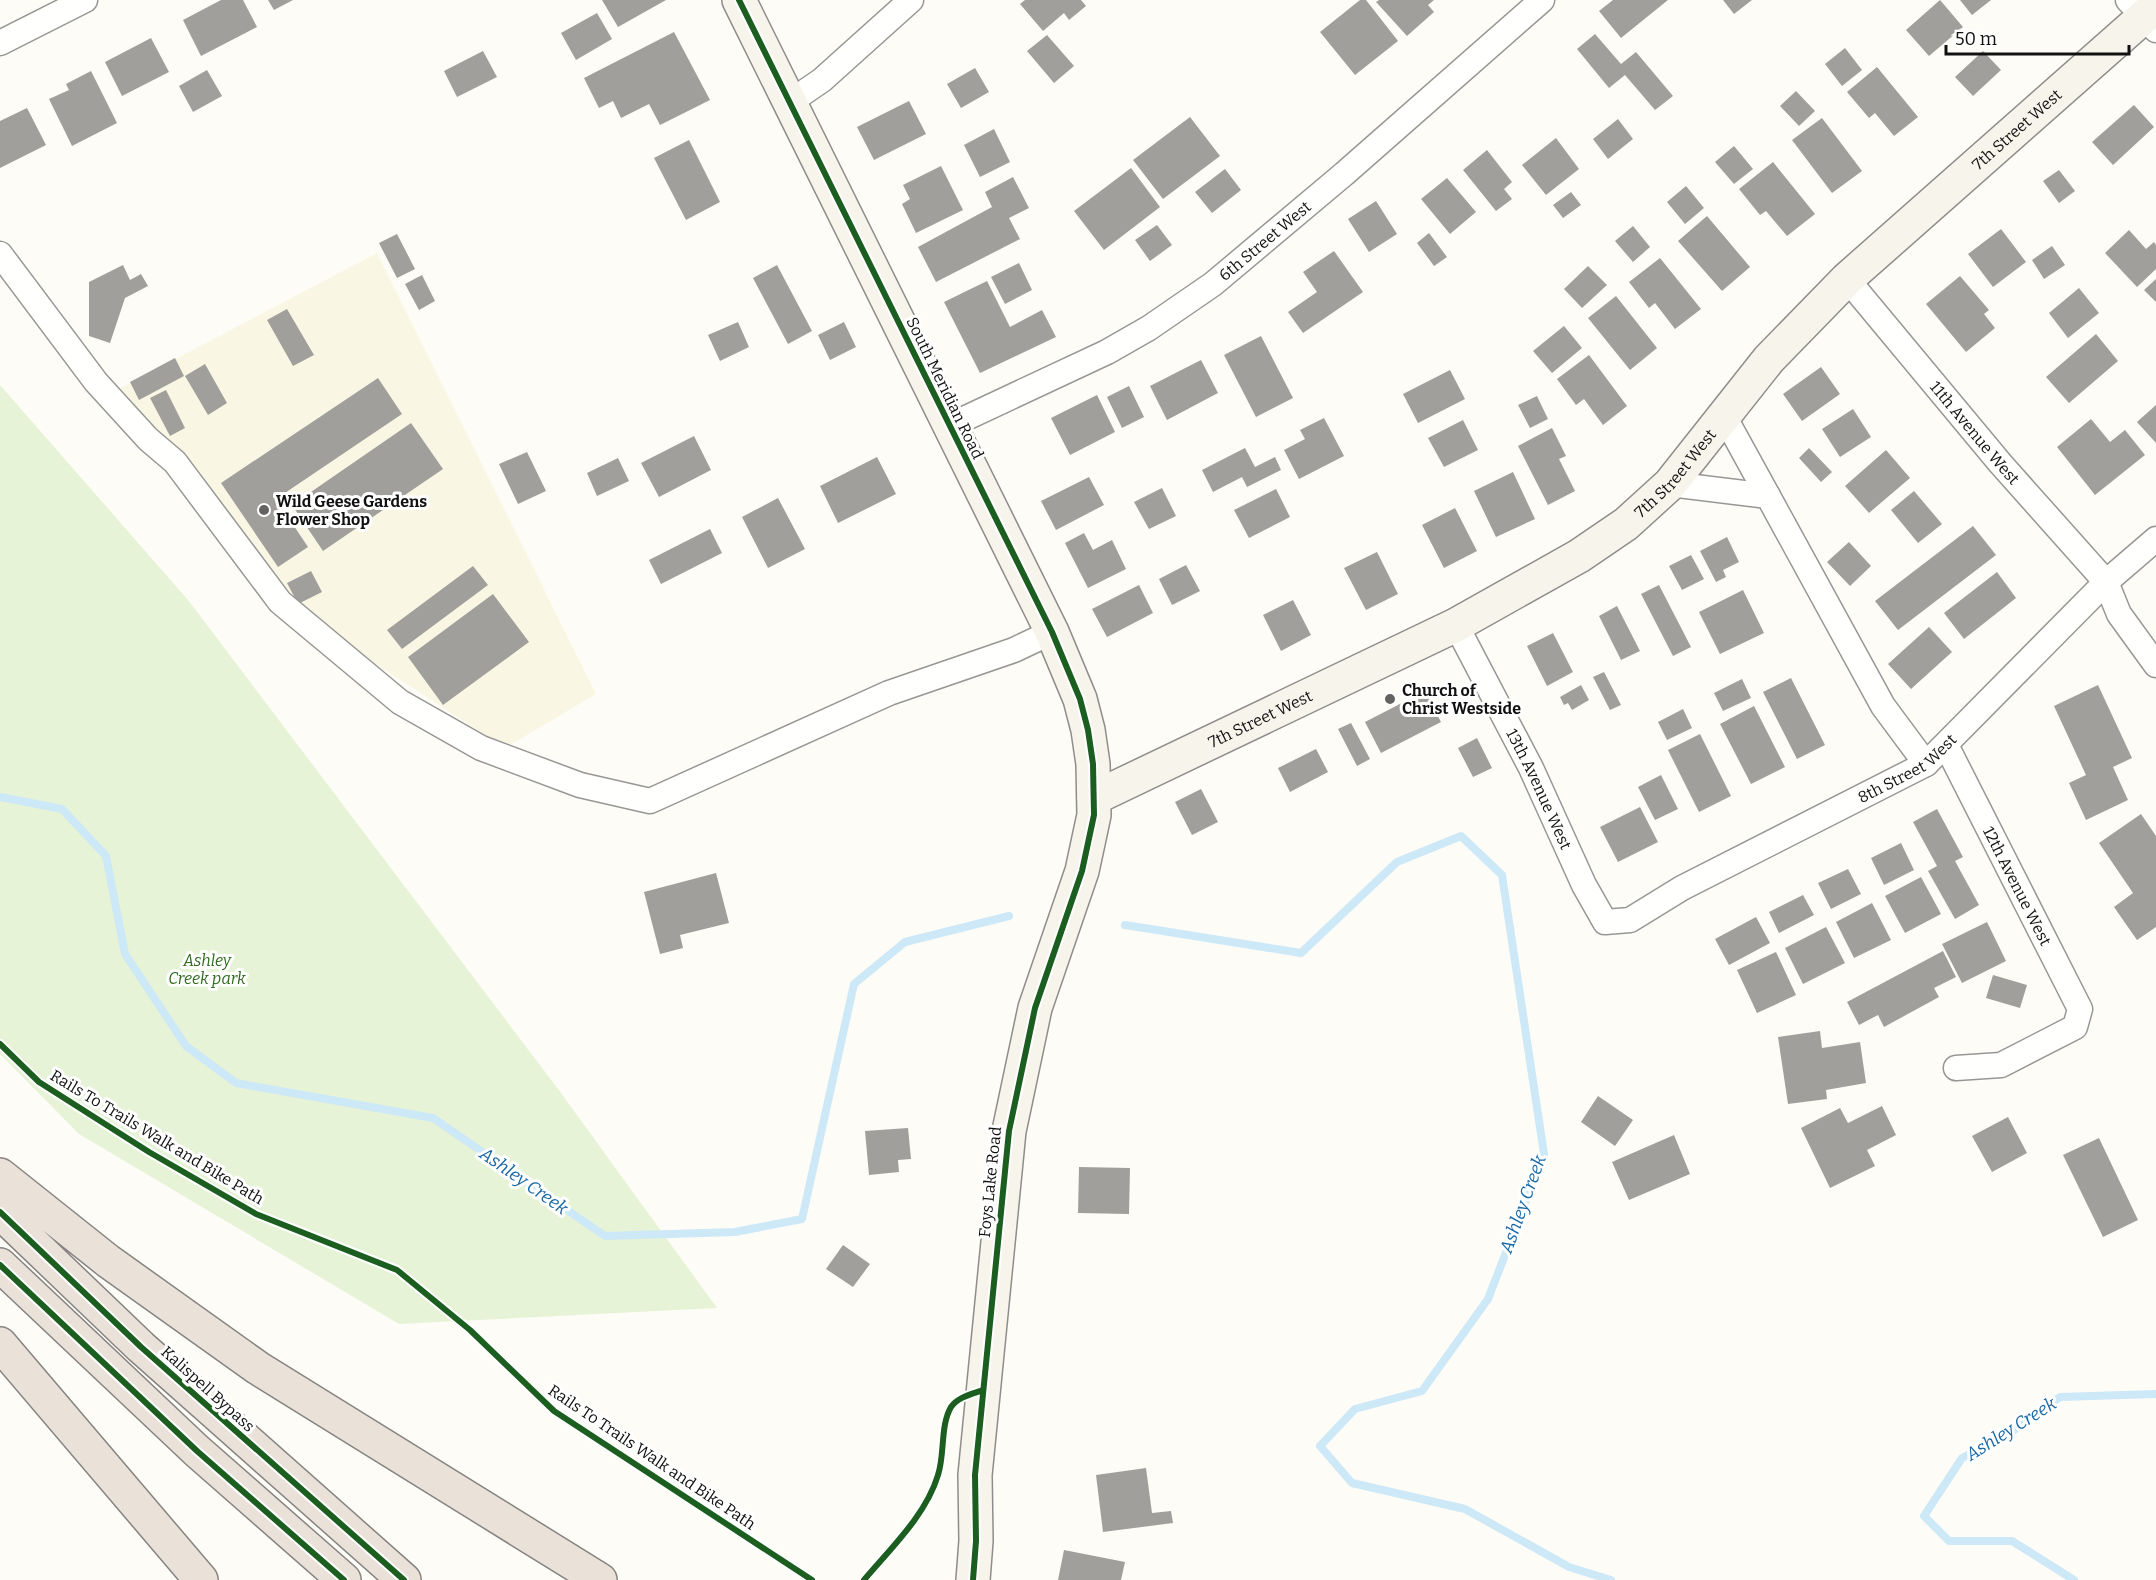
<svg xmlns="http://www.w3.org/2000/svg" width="2156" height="1580" font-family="Bitter,serif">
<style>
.farmland{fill:#f9f7e4}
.green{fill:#e7f3d7}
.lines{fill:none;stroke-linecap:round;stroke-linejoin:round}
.stream{stroke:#cde8f7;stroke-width:8}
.building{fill:#a19f9c}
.street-casing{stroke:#979795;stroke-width:27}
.secondary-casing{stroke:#8e8d8b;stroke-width:36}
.highway-casing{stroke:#858482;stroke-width:36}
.street{stroke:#fffffe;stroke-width:24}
.secondary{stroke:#f6f4eb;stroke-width:33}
.highway{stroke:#eae1d8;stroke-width:33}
.cycleway-casing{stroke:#fff;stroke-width:10}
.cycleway{stroke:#1b5e20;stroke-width:6}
.poi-dot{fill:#646362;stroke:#fff;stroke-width:2}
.labels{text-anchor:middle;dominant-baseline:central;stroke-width:6;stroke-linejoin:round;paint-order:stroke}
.street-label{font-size:16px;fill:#111;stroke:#fff}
.poi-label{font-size:16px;font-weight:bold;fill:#111;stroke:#fff;text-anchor:start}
.park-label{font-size:16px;font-style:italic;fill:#2f6b1f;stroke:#fff}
.water-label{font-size:18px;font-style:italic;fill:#1768a6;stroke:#fff}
</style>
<rect width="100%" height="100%" fill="#fdfcf7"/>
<path class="farmland" d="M 377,253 L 596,694 L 505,748 L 280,602 L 113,392 Z"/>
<path class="green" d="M 0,385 L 188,600 L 558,1089 L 717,1308 L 399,1324 L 79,1134 L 0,1054 Z"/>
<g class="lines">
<path class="stream" d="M 0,797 L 62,809 L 106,856 L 125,954 L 186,1046 L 236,1083 L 433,1118 L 605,1236 L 735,1232 L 802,1219 L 854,984 L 905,942 L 1009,916
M 1125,925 L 1301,953 L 1397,862 L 1461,836 L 1502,875 L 1544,1154 L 1488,1299 L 1422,1391 L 1355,1409 L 1320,1446 L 1352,1483 L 1465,1509 L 1569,1567 L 1611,1580
M 2074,1580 L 2012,1541 L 1949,1541 L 1924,1516 L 1962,1458 L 2010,1433 L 2060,1397 L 2156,1394"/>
</g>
<path class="building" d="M 221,0 L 243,0 L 257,27 L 201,56 L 183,20 Z
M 268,0 L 293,0 L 274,10 Z
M 602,0 L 666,0 L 618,27 Z
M 1025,0 L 1081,0 L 1086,6 L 1069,20 L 1064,13 L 1043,31 L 1020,4 Z
M 1360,0 L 1366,0 L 1398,41 L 1355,75 L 1320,32 Z
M 1379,0 L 1434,0 L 1428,5 L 1434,12 L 1407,36 L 1376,2 Z
M 1613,0 L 1668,0 L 1621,38 L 1599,11 Z
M 1723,0 L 1752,0 L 1734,14 Z
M 1940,0 L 1963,27 L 1929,56 L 1906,30 Z
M 1960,0 L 1991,0 L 1972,15 Z
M 597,13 L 612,39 L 576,60 L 561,33 Z
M 674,32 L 710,100 L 660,125 L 649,104 L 621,118 L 613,101 L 599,108 L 584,78 Z
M 1595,34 L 1621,64 L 1636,52 L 1673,96 L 1655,110 L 1625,75 L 1609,88 L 1577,49 Z
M 1047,35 L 1074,66 L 1054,83 L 1027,51 Z
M 151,38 L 169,72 L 122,96 L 105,62 Z
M 1845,48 L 1862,70 L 1842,86 L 1825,64 Z
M 483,51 L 497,77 L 457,97 L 444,71 Z
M 1983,51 L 2001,70 L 1973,96 L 1955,77 Z
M 1877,67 L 1918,117 L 1894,136 L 1875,113 L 1869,118 L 1847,92 Z
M 975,68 L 989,92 L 961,108 L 947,84 Z
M 207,70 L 222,96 L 193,112 L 179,86 Z
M 91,71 L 117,123 L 72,146 L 49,99 L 69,90 L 66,84 Z
M 1796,91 L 1815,111 L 1799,126 L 1780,106 Z
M 909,101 L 926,134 L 874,160 L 857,127 Z
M 2134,105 L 2154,127 L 2113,165 L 2092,142 Z
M 27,108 L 46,145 L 0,168 L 0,121 Z
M 1190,117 L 1220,156 L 1163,199 L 1133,160 Z
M 1822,118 L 1862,171 L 1832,193 L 1792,140 Z
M 1618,119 L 1633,139 L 1608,159 L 1593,139 Z
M 994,129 L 1010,162 L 980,177 L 964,145 Z
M 1556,138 L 1579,169 L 1546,195 L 1522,165 Z
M 689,140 L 720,202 L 686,220 L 654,158 Z
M 1734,146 L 1753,169 L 1734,184 L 1715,162 Z
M 1487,150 L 1512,182 L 1504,189 L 1512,199 L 1496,211 L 1463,170 Z
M 1773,162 L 1815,214 L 1787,236 L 1766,211 L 1760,215 L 1739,189 Z
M 941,166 L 963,210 L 916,233 L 902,204 L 910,199 L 903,185 Z
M 1131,168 L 1160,207 L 1104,250 L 1074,211 Z
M 1225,169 L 1241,190 L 1212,213 L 1195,192 Z
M 2059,170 L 2075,191 L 2059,203 L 2043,181 Z
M 1013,177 L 1029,208 L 1009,218 L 1020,239 L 936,282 L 918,247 L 992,207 L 985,192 Z
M 1447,178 L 1476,212 L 1450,234 L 1421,199 Z
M 1686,186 L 1704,208 L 1685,224 L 1667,202 Z
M 1571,192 L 1581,205 L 1563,218 L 1553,205 Z
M 1376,201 L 1397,234 L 1369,252 L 1348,219 Z
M 1707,216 L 1750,267 L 1722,291 L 1678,241 Z
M 1157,225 L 1172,245 L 1150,261 L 1135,240 Z
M 1633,226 L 1650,247 L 1633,262 L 1615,241 Z
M 2001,229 L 2026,262 L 1993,287 L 1968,254 Z
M 2129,230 L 2146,249 L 2154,242 L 2156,245 L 2156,269 L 2137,287 L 2105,253 Z
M 1429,233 L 1447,257 L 1434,266 L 1417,243 Z
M 397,234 L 415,269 L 397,278 L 379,243 Z
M 2052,246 L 2065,265 L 2044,279 L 2032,260 Z
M 1334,251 L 1363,292 L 1303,333 L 1288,312 L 1317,292 L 1303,272 Z
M 1660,258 L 1701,309 L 1675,329 L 1655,303 L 1649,308 L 1629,282 Z
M 1019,263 L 1032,290 L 1005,304 L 991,277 Z
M 123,265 L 130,280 L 141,274 L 148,286 L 125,298 L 110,343 L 89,336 L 89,282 Z
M 777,265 L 812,331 L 788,344 L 753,278 Z
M 1588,266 L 1607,285 L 1582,308 L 1564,289 Z
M 422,275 L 435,301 L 419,310 L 405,284 Z
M 1960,276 L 1989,310 L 1984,314 L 1995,328 L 1966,352 L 1926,304 Z
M 2156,279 L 2156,302 L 2144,290 Z
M 987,281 L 1010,327 L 1042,310 L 1056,337 L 980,373 L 944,302 Z
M 2079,288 L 2099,313 L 2068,338 L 2049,313 Z
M 1616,296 L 1657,348 L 1630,370 L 1588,318 Z
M 287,309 L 314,355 L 293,366 L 267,320 Z
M 738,322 L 749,347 L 720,361 L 708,335 Z
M 844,322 L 856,347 L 830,360 L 818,335 Z
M 1564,326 L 1582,348 L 1552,373 L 1533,351 Z
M 2096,334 L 2118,361 L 2069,403 L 2046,377 Z
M 1261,336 L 1293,398 L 1256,417 L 1224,355 Z
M 1589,355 L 1627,406 L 1603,425 L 1584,399 L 1576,405 L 1557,379 Z
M 175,358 L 184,376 L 139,400 L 130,382 Z
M 1201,360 L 1218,393 L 1167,420 L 1150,386 Z
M 205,364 L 227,403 L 208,415 L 185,376 Z
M 1821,367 L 1840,394 L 1802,421 L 1783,394 Z
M 1450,370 L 1465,399 L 1418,423 L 1403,394 Z
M 378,378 L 402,414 L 276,499 L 308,547 L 278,567 L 221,483 Z
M 1129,386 L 1144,417 L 1122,428 L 1107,397 Z
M 166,390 L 185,428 L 170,436 L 150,398 Z
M 1097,395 L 1115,432 L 1070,455 L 1051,418 Z
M 1537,396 L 1548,419 L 1530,428 L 1518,405 Z
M 2156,405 L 2156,443 L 2137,422 Z
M 1853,409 L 1871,437 L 1840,457 L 1822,429 Z
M 1324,418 L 1344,456 L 1299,479 L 1284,450 L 1305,439 L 1300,430 Z
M 2091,419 L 2110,442 L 2125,430 L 2145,455 L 2095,495 L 2057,447 Z
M 1463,420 L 1478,450 L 1444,467 L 1428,438 Z
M 411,423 L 443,469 L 323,551 L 292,505 Z
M 1552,428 L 1566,456 L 1559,459 L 1575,491 L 1548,505 L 1518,446 Z
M 694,436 L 711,470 L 659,497 L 641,463 Z
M 1245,448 L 1255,467 L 1275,457 L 1281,470 L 1247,487 L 1242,477 L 1213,492 L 1202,470 Z
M 1809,448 L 1832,472 L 1821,482 L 1799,458 Z
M 1886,450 L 1910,478 L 1869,513 L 1845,486 Z
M 527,452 L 546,491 L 518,504 L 499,464 Z
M 877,457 L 896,494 L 838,523 L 820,486 Z
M 618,458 L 629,481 L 597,496 L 587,473 Z
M 1513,472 L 1535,519 L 1496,537 L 1474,491 Z
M 1089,477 L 1104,505 L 1056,530 L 1041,501 Z
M 1162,488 L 1176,516 L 1149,529 L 1134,502 Z
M 1276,489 L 1290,517 L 1249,538 L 1234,510 Z
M 1914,491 L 1942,524 L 1918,543 L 1891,510 Z
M 778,498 L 805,549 L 768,568 L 742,517 Z
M 1455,508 L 1477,551 L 1444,568 L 1422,525 Z
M 1973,526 L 1996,555 L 1898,630 L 1875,601 Z
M 710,529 L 722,553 L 661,584 L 649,560 Z
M 1084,533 L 1093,550 L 1112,540 L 1126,569 L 1088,588 L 1065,543 Z
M 1727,537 L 1739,562 L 1723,570 L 1726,577 L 1716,582 L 1700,551 Z
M 1849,542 L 1871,566 L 1850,586 L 1827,562 Z
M 1377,552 L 1398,594 L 1366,610 L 1344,568 Z
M 1691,555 L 1704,579 L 1682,590 L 1669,566 Z
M 1186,565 L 1200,591 L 1172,605 L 1159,579 Z
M 473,566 L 488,585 L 402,649 L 387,630 Z
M 311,571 L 322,592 L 298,604 L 287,583 Z
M 1997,572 L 2016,598 L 1964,639 L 1944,613 Z
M 1139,585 L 1153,613 L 1107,637 L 1092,609 Z
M 1659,585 L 1691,647 L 1673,656 L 1641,594 Z
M 1743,590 L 1764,633 L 1720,654 L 1699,612 Z
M 493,594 L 529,642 L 443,705 L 408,657 Z
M 1293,600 L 1311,635 L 1281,651 L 1263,615 Z
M 1617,606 L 1640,651 L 1621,660 L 1599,616 Z
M 1929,627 L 1952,652 L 1911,689 L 1888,664 Z
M 1553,633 L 1573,672 L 1547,686 L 1527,646 Z
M 1604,672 L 1621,705 L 1610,710 L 1593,677 Z
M 1791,678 L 1825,745 L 1797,759 L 1763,692 Z
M 1742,679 L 1751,698 L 1723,711 L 1714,693 Z
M 1581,685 L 1589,700 L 1572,710 L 1568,703 L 1564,705 L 1560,697 Z
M 2098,685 L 2132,758 L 2113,767 L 2128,800 L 2086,820 L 2069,783 L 2086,775 L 2054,706 Z
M 1425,691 L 1441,722 L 1381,753 L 1365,722 Z
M 1754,706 L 1785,767 L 1751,784 L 1720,724 Z
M 1683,709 L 1692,728 L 1667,740 L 1658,722 Z
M 1351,723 L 1370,759 L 1357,766 L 1338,729 Z
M 1700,734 L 1731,796 L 1699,812 L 1668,750 Z
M 1477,738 L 1492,768 L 1473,777 L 1458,748 Z
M 1316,749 L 1328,772 L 1290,792 L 1278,768 Z
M 1661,775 L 1678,809 L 1655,820 L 1638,787 Z
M 1201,789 L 1218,822 L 1192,835 L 1175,802 Z
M 1640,807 L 1658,842 L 1618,862 L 1600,827 Z
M 1937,809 L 1963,857 L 1955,861 L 1979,905 L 1955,919 L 1928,871 L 1937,866 L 1913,822 Z
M 2141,814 L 2156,836 L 2156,927 L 2137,940 L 2114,907 L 2133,893 L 2099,843 Z
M 1901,843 L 1914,870 L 1884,885 L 1871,858 Z
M 1848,869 L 1861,894 L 1831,909 L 1818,883 Z
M 716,873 L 729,923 L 680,935 L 683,948 L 660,954 L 644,892 Z
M 1921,877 L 1941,914 L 1905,933 L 1885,896 Z
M 1803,895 L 1814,915 L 1779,933 L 1769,912 Z
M 1872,903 L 1891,940 L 1854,958 L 1836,922 Z
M 1756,917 L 1770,943 L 1729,965 L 1715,939 Z
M 1987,922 L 2006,961 L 1962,983 L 1942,944 Z
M 1826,927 L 1845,963 L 1803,984 L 1785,948 Z
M 1943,951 L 1956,977 L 1934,988 L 1939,997 L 1884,1027 L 1878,1015 L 1859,1025 L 1847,1002 Z
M 1776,952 L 1796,995 L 1757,1013 L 1737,970 Z
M 1993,975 L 2027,985 L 2020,1008 L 1986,998 Z
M 1820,1031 L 1822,1048 L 1860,1042 L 1866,1083 L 1826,1090 L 1827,1099 L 1788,1104 L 1778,1037 Z
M 1598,1096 L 1633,1120 L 1615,1146 L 1581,1122 Z
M 1882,1106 L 1896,1135 L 1867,1150 L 1875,1166 L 1830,1188 L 1801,1128 L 1840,1108 L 1848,1123 Z
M 2008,1117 L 2027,1153 L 1992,1172 L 1972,1136 Z
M 908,1128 L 911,1159 L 898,1160 L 899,1172 L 869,1175 L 865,1131 Z
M 1674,1135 L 1690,1174 L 1629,1200 L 1612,1162 Z
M 2099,1138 L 2138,1220 L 2103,1237 L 2063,1155 Z
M 1079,1167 L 1130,1168 L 1129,1214 L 1078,1213 Z
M 843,1245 L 870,1264 L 853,1287 L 826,1269 Z
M 1146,1468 L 1152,1513 L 1171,1511 L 1173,1523 L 1103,1532 L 1096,1475 Z
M 1064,1550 L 1125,1562 L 1121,1580 L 1058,1580 Z"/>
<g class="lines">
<g class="street-casing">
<g id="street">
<path d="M 2128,0 L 2156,30"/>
<path d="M 0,43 L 85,0"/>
<path d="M 790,102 L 822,80 L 911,0"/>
<path d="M 0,254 L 96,382 L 148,439 L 175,462 L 280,602 L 400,702 L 481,748 L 580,785 L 650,801 L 889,693 L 1014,650 L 1052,632"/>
<path id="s1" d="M 1847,279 L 2000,463 L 2106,582 L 2119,614 L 2156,665"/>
<path d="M 1724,416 L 1768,496"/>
<path id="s2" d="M 949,426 L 1107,352 L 1149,328 L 1213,284 L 1344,174 L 1542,0"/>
<path d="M 1670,484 L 1768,496 L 1883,706 L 1926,764"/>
<path id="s3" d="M 1456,625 L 1531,768 L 1584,885 L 1605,922 L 1630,920 L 1682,888 L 1926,764 L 2106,582 L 2156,539"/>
<path id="s4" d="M 1946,745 L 2080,1009 L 2075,1027 L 2001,1065 L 1956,1068"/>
</g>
</g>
<g class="secondary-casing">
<g id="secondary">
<path d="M 739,0 L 1052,632 L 1080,699 L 1088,730 L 1093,764 L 1094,815 L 1082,871 L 1035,1008 L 1009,1131 L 975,1475 L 976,1541 L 973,1580"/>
<path id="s5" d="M 1094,798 L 1456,625 L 1579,556 L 1626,524 L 1670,484 L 1769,359 L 1847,279 L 2156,6"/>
</g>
</g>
<g class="highway-casing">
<path id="highway" d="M 0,1175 L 108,1261 L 258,1368 L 600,1580
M 0,1212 L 141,1347 L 404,1580
M 0,1265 L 197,1451 L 344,1580
M 0,1344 L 201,1580"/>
</g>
<use href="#street" class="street"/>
<use href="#secondary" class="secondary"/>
<use href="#highway" class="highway"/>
<g class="cycleway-casing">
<path id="cycleway" d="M 739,0 L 1052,632 L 1080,699 L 1088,730 L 1093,764 L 1094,815 L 1082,871 L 1035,1008 L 1009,1131 L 975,1475 L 976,1541 L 973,1580
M 0,1044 L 39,1082 L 149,1152 L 256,1214 L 397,1270 L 470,1330 L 554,1411 L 812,1580
M 0,1212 L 141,1347 L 404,1580
M 0,1265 L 197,1451 L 344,1580
M 864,1580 C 891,1548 926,1515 938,1475 C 945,1454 940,1426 951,1407 C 958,1397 972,1394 983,1390"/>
</g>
<use href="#cycleway" class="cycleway"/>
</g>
<g class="poi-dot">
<circle cx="264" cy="510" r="6"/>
<circle cx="1390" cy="699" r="6"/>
</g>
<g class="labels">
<g class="street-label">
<text stroke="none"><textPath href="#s5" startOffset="1156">7th Street West</textPath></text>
<text stroke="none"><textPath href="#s2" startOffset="368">6th Street West</textPath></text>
<text transform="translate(945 388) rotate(64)">South Meridian Road</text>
<text stroke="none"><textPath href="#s1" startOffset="200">11th Avenue West</textPath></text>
<text stroke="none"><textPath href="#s5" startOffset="670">7th Street West</textPath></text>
<text stroke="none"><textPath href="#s5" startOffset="184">7th Street West</textPath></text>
<text stroke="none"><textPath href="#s3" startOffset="674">8th Street West</textPath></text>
<text stroke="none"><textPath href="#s3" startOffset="184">13th Avenue West</textPath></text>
<text stroke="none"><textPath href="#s4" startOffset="158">12th Avenue West</textPath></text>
<text transform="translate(157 1137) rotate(31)">Rails To Trails Walk and Bike Path</text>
<text transform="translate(990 1182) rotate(-84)">Foys Lake Road</text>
<text transform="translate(208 1389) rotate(42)">Kalispell Bypass</text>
<text transform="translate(652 1457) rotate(34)">Rails To Trails Walk and Bike Path</text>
</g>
<g class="poi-label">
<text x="276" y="501">Wild Geese Gardens<tspan x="276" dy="18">Flower Shop</tspan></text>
<text x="1402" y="690">Church of<tspan x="1402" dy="18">Christ Westside</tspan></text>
</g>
<g class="park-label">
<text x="207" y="960">Ashley<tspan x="207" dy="18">Creek park</tspan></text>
</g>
<g class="water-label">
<text transform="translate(524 1181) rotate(35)">Ashley Creek</text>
<text transform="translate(1523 1204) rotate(-70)">Ashley Creek</text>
<text transform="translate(2011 1429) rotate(-32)">Ashley Creek</text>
</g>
</g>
<path d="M1946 45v9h183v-9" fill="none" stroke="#111111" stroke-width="3"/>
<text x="1955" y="45" font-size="18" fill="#111111" stroke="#ffffff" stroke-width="4.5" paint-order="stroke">50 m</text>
</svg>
